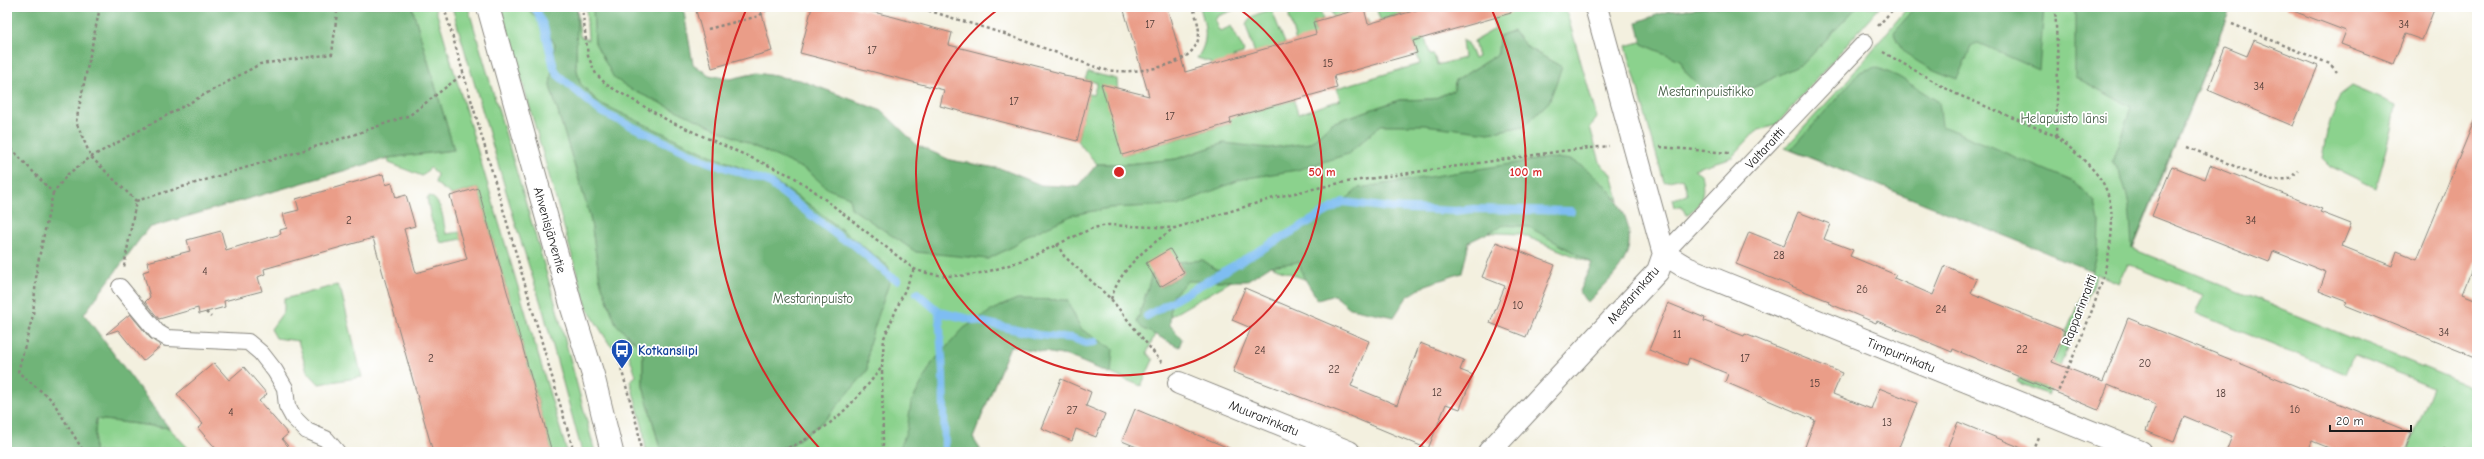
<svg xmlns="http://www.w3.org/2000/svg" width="2484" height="459" font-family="'Comic Neue',sans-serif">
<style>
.green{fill:#8bd28d;stroke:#547754;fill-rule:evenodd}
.forest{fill:#70b478;stroke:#46684a}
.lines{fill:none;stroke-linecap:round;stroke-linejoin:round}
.stream{stroke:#7ebdf2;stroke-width:8}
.building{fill:#ea9d88}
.lane-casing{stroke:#88867e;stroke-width:18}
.street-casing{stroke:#88867e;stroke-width:24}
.secondary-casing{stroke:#88867e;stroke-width:24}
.path{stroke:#88867e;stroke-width:2.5;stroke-dasharray:3 3;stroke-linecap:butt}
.lane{stroke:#fff;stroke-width:16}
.street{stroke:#fff;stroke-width:22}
.secondary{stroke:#fff;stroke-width:22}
.ring{fill:none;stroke:#d62828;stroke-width:2}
.labels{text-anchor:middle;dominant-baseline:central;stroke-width:3.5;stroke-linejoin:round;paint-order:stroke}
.number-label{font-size:11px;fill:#503c37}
.park-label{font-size:13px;fill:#435c44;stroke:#fff}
.street-label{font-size:13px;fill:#1c1c1c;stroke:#fff}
.transit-label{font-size:13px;font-weight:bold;fill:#164399;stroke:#fff;text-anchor:start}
.centre{fill:#d62828;stroke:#fff;stroke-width:2}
.ring-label{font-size:12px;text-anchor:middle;font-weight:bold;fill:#d62828;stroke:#fff;stroke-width:3.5;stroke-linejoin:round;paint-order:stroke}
</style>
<rect width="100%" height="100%" fill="#fff"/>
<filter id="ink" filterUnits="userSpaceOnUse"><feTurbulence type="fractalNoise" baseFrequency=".025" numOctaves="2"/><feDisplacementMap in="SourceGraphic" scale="8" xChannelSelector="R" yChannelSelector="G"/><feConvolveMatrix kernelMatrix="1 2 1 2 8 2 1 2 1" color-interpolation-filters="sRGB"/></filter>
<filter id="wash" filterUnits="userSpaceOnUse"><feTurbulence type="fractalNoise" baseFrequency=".012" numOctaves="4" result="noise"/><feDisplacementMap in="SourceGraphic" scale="16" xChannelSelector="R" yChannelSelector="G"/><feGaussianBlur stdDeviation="0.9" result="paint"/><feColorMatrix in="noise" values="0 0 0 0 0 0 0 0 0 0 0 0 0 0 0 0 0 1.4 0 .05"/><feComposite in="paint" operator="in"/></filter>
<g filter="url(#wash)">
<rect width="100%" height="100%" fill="#f3f0df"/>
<path class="green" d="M 412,7 L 435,7 L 567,452 L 552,452 L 478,188 L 452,195 L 435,183 L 437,174 L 430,168 L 422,176 L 389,163 L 388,158 L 454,150 Z
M 452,7 L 468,7 L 555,302 L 595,452 L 582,452 L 543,310 L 518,232 Z
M 501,7 L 526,7 L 539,21 L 555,44 L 550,86 L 590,216 L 600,280 L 616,324 L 643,350 L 643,386 L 661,452 L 646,452 L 643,428 L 630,381 L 636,376 L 629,355 L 610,345 L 587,308 Z
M 586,7 L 593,7 L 595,43 L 1020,218 L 1224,143 L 1176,159 L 1127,164 L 1097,164 L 1077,141 L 1088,95 L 1081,92 L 1093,95 L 1097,83 L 1085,79 L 1088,72 L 1117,79 L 1122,155 L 1231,123 L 1213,68 L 1210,62 L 1197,58 C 1210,40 1205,26 1200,7 L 1242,7 L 1218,16 L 1215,20 L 1218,29 L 1221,31 L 1231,26 L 1244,51 L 1243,54 L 1233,57 L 1236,67 L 1241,72 L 1253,112 L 1294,100 L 1298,114 L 1340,100 L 1337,88 L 1420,64 L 1405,13 L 1380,20 L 1376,7 L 1416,7 L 1430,55 L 1434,55 L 1437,65 L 1464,58 L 1462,40 L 1468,43 L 1474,59 L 1478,57 L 1474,41 L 1495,29 L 1489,7 L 1565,7 L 1597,118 L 1590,127 L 1601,165 L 1612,174 L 1619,201 L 1608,190 L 1611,271 L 1520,234 L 1417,229 L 1319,285 L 1263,263 L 1160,322 L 1147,353 L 1153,360 L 1141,386 L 1068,356 L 1010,346 L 967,452 L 697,452 L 598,102 L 580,83 L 576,66 L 577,8 L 580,36 L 588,40 ZM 1513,31 L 1528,48 L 1558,65 L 1323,132 L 1332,123 L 1399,100 L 1433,99 L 1454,90 L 1455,81 L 1498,54 L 1499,36 Z
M 1290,7 L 1319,7 L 1323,19 L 1313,22 L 1315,32 L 1325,29 L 1300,56 L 1289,17 Z
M 1330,7 L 1364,7 L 1355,11 L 1357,20 L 1367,18 L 1369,23 L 1337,32 Z
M 1764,7 L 1880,7 L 1776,125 L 1756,131 L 1732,157 L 1694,169 L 1701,174 C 1705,193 1703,205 1686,215 L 1682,207 L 1674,207 L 1672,199 L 1687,195 L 1683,178 L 1664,182 L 1626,46 Z
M 1908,7 L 2231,7 L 2133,249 L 2477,389 L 2477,452 L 2407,452 L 2433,387 L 2354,355 L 2346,374 L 2195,313 L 2204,295 L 2128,264 L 2119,283 L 2097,274 L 2048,395 L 2017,382 L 2019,378 L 2043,387 L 2092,271 L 2097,252 L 1863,179 L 1785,148 L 1845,83 Z
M 1266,11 L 1272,11 L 1285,43 L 1275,46 L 1278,55 L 1259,67 L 1246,25 C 1248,16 1258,14 1266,11 Z
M 2352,86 L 2396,105 L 2392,130 L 2376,188 L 2330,166 L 2322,158 L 2327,131 L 2340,95 Z
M 430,196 C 443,202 443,221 446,234 L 460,232 L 462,239 L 441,243 L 431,219 L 427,198 Z
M 337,285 L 341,291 L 362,377 L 319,384 L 307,371 L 298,341 L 276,338 L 271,329 L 284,311 L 284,299 Z
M 96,419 L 169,428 L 192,452 L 94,452 Z"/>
<path class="forest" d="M 7,7 L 412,7 L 454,150 L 388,158 L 148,228 L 84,314 L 169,428 L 96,419 L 94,452 L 7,452 Z
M 526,7 L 577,7 L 576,66 L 580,83 L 598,102 L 703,152 L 775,182 L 810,205 L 888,266 L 891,277 L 869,344 L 867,371 L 826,419 L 792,445 L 765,452 L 661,452 L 643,386 L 643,350 L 616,324 L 600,280 L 590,216 L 550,86 L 555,44 L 539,21 Z
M 593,7 L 683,7 L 693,64 L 709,75 L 730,79 L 757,73 L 800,80 L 882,111 L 917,145 L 950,160 L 1002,169 L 1041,185 L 1078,187 L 1097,164 L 1127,164 L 1176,159 L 1224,143 L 1268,148 L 1310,143 L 1332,123 L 1399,100 L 1433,99 L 1454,90 L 1455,81 L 1498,54 L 1499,36 L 1513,31 L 1528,48 L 1562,67 L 1549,102 L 1524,126 L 1489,133 L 1424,125 L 1381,125 L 1348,154 L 1297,170 L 1242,179 L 1178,205 L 1109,208 L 1073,215 L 1023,238 L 1016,245 L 988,259 L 916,252 L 851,208 L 849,197 L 828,189 L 808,171 L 632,90 L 614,78 L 595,43 Z
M 1711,7 L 1857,7 L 1804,63 L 1753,88 L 1709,94 L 1686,73 L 1680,60 L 1642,44 L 1637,22 L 1668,11 Z
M 1916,7 L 2044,7 L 2039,70 L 1978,43 L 1971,47 L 1957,79 C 1933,70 1900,59 1894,32 Z
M 2075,7 L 2231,7 L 2132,249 C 2130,218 2131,188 2112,162 L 2131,107 L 2075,77 Z
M 1876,67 L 1899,77 L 1939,102 L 1942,126 L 2074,182 L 2095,202 L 2099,222 L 2098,252 L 2092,271 L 1791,150 L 1860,72 Z
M 1548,158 C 1556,159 1568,158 1575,162 C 1606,179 1640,219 1626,256 C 1619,274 1599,290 1587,303 L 1579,291 L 1592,263 L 1529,227 L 1504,225 L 1469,242 L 1462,273 L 1426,285 L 1407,297 L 1394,317 L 1350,308 L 1334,295 L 1318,300 L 1303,276 L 1299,262 L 1270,266 L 1246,281 L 1187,281 L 1171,298 L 1170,325 L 1182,339 L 1179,347 L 1142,328 L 1137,322 L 1152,274 L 1161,287 L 1184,273 L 1178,262 L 1203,260 L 1217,270 L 1227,268 L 1343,202 L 1359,188 Z
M 1017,299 L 1067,300 L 1081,329 L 1113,349 L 1111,374 L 1068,356 L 1010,346 L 973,438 L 980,449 L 980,452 L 898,452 L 907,430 L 911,403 L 932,363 L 964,328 L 994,309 Z"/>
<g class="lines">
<path class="stream" d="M 535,7 L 544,27 L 554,68 L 558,75 L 601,112 L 708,162 L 767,181 L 842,239 L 852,243 L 891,277 L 897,280
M 917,293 L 939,312 L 943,374 L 945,452
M 939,312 L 1038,335 L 1072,338 L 1086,343 L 1095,342
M 1147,316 L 1343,202 L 1391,208 L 1455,211 L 1473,209 L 1571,211"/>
</g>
<g id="blocks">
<path class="building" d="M 695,7 L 760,7 L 772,51 L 712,68 Z
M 812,7 L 852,7 L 894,17 L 952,33 L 949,45 L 1064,74 L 1064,76 L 1092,81 L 1077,141 L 940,106 L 944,90 L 800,53 Z
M 1123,7 L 1167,7 L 1185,72 L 1316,34 L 1313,22 L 1364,8 L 1368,24 L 1427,7 L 1510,7 L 1511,13 L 1413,41 L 1417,53 L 1334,76 L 1337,88 L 1230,118 L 1231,123 L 1122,155 L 1101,84 L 1149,96 Z
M 2288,7 L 2435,7 L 2422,40 L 2405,34 L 2393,64 L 2341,44 L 2346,31 L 2288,9 Z
M 2254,40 L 2318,66 L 2293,126 L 2208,90 L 2225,47 L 2247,56 Z
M 2477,114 L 2477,257 L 2462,294 L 2477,300 L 2477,358 L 2345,305 L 2347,302 L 2319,291 L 2326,272 L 2273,251 L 2269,262 L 2152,216 L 2172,166 L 2205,179 L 2210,165 L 2322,209 L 2320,212 L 2351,224 L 2342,246 L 2392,266 L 2397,251 L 2417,259 Z
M 383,174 L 386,185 L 392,183 L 396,198 L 406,195 L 415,226 L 404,229 L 416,273 L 467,259 L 450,196 L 478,188 L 552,452 L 433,452 L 373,238 L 264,269 L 265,274 L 258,277 L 262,291 L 224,301 L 225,307 L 199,314 L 198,308 L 159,319 L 145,302 L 150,297 L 143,272 L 149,270 L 147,262 L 190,251 L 187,240 L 221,231 L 226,250 L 281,234 L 280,230 L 287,228 L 283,214 L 299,210 L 296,199 Z
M 1798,212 L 1830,224 L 1824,239 L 1853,250 L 1850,256 L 1896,275 L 1894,278 L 1933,295 L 1945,266 L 1977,279 L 1971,293 L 2065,331 L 2052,362 L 2103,382 L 2128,318 L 2412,433 L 2404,452 L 2339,452 L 2312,441 L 2308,452 L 2226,452 L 2232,436 L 2184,416 L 2174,442 L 2146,431 L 2156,405 L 2108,385 L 2098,410 L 1953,349 L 1952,352 L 1877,321 L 1876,323 L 1828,303 L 1829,301 L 1736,264 L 1749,232 L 1784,246 Z
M 1496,242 L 1555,265 L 1526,337 L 1490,323 L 1505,286 L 1482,277 Z
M 1170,249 L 1184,273 L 1160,287 L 1146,263 Z
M 1245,288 L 1369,341 L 1351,386 L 1397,405 L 1420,343 L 1464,360 L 1460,370 L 1473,375 L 1460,409 L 1446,404 L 1428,449 L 1340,412 L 1233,372 L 1251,328 L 1232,320 Z
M 1668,303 L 1705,318 L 1704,321 L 1744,336 L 1745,334 L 1842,373 L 1833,394 L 1871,409 L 1879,388 L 1917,403 L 1897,452 L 1803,452 L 1815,420 L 1725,382 L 1728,374 L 1689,358 L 1687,365 L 1649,350 Z
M 130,314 L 150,338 L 161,346 L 143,361 L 118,330 L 106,334 Z
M 214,363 L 229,380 L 244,367 L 267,394 L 259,401 L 288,434 L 282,439 L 293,452 L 219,452 L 198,428 L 203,424 L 177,394 Z
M 1061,379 L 1091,392 L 1086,406 L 1105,414 L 1096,437 L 1076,429 L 1072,441 L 1041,428 Z
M 1135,409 L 1236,451 L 1236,452 L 1149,452 L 1122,441 Z
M 1958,422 L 2029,451 L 2029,452 L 1963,452 L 1948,446 Z"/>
</g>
</g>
<g filter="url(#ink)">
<use href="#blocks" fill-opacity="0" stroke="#88867e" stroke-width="1"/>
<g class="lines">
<g class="lane-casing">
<path id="lane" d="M 1664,254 L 1865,42
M 120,287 L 157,332 L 167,338 L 248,342 L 261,353 L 275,371 L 285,388 L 287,406 L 293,417 L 307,431 L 326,439 L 337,452"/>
</g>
<g class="street-casing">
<path id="street" d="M 1664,254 L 1687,268 L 2141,452
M 1179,383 L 1349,452
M 1489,452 L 1658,271 L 1664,254 L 1596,7"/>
</g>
<g class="secondary-casing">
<path id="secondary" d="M 488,7 L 572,308 L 593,375 L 612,452"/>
</g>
<path class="path" d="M 100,7 L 76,122 L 91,157 L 136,201 L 124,267
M 444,7 L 574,452
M 582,7 L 588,56 L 596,74 L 607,85 L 669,121 L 792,176 L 813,190 L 914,269 C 975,292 1038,252 1093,228 L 1108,225 L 1175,228 L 1277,197 L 1340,183 L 1562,151 L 1609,146
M 917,7 L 1008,35 L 1101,69 C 1125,75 1190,70 1198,40 C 1201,30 1196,17 1193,7
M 2232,24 L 2330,64 L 2337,72
M 1878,26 L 1895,7
M 708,29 L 759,16 L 770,7
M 1883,52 L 1954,93 L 2056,136 L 2058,64 L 2055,7
M 2056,136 C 2072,150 2092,165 2103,183 C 2133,237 2079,340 2058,392
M 7,144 L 53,193 L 68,174 L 91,157 L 260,64 L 332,54 L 337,12 L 344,7
M 1660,147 L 1729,153
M 2187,147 L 2269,180 L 2289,179 L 2298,171
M 53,193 L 37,267 L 33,315 L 18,372 L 52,400 L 84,452
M 136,201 L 347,137 L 410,115 L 463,74
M 1057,244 L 1064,256 L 1111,299 L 1163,364
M 1111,299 C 1122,265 1147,248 1174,228
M 206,312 L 211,317
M 618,357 L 638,429 L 641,452
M 777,452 C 824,436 852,406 882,367
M 883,452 L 882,367 L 884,338 L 914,269
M 2033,452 L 2039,438
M 2438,452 L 2445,450 L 2465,452"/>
<use href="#lane" class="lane"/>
<use href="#street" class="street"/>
<use href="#secondary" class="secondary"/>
</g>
</g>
<g class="ring">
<path d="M1238 8A203 203 0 1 1 1000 8"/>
<path d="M821 450A407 407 0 0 1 746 10M1492 10A407 407 0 0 1 1417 450"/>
</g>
<defs>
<g id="bus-pin" transform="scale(1.15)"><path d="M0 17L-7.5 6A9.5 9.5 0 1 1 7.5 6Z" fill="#1a4fb4" stroke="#fff"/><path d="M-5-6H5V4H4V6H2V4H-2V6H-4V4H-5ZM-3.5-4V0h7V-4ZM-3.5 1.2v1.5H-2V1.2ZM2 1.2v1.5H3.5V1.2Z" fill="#fff"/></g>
</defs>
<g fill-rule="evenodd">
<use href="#bus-pin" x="622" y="350"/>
</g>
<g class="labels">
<g class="number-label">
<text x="1150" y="24">17</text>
<text x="2404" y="24">34</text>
<text x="872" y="50">17</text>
<text x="1328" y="63">15</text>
<text x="2259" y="86">34</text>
<text x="1014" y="101">17</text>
<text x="1170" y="116">17</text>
<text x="349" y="220">2</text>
<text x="2251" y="220">34</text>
<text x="1779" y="255">28</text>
<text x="205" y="271">4</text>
<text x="1862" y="289">26</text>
<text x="1518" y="305">10</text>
<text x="1941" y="309">24</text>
<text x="2444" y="332">34</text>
<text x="1677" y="334">11</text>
<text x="2022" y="349">22</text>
<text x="1260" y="350">24</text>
<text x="431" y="358">2</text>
<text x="1745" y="358">17</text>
<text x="2145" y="363">20</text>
<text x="1334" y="369">22</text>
<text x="1815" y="383">15</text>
<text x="1437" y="392">12</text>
<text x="2221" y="393">18</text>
<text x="2295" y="409">16</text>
<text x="1072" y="410">27</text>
<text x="231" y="412">4</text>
<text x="1887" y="422">13</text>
</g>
<g class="park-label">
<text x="1706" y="91">Mestarinpuistikko</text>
<text x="2064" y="118">Helapuisto länsi</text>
<text x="813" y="298">Mestarinpuisto</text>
</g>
<g class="street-label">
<text transform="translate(1765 148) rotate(-47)">Valtaraitti</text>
<text transform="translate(550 230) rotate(74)">Ahvenisjärventie</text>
<text transform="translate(1633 295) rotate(-49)">Mestarinkatu</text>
<text transform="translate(2079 310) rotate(-69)">Rapparinraitti</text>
<text transform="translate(1901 355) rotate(22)">Timpurinkatu</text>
<text transform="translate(1264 418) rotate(22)">Muurarinkatu</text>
</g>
<g class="transit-label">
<text x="638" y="350">Kotkansiipi</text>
</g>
</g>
<circle cx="1119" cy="172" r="6" class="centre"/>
<g class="ring-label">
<text x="1322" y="176">50 m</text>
<text x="1526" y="176">100 m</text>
</g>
<rect width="2484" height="459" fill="none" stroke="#fff" stroke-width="24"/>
<path d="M2330 425v6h81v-6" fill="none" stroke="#1c1c1c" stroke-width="2"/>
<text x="2336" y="425" font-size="12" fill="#1c1c1c" stroke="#ffffff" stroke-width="3" paint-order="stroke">20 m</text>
</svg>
